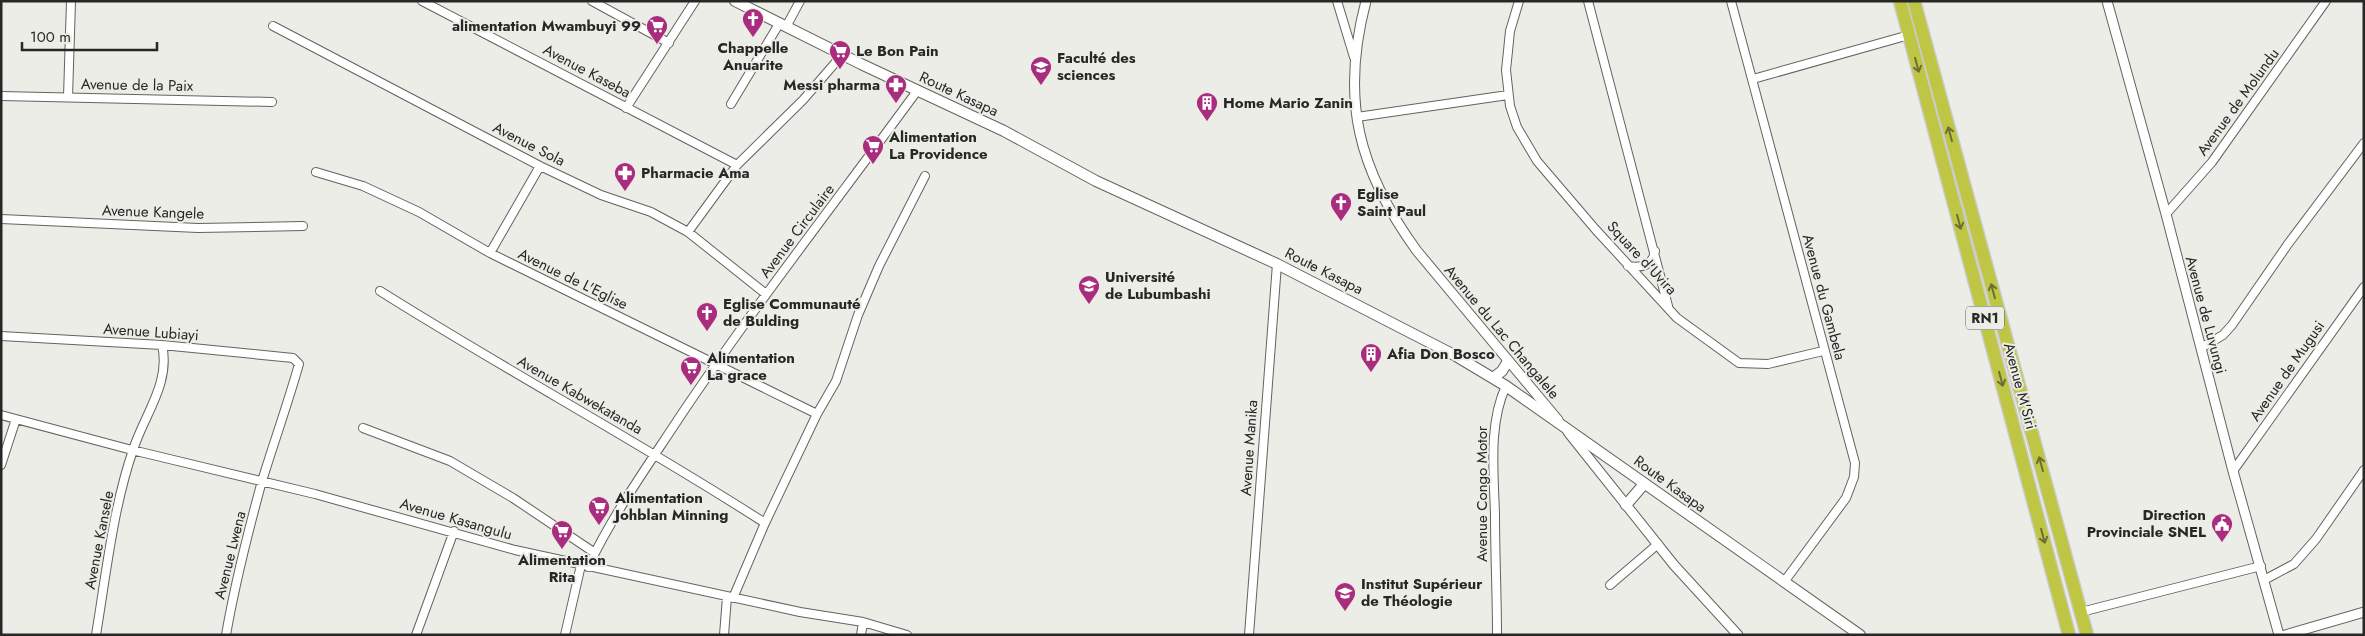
<svg xmlns="http://www.w3.org/2000/svg" width="2365" height="636" font-family="Jost,sans-serif">
<style>
.lines{fill:none;stroke-linecap:round;stroke-linejoin:round}
.minor-casing{stroke:#63645e;stroke-width:10}
.tertiary-casing{stroke:#63645e;stroke-width:11}
.secondary-casing{stroke:#63645e;stroke-width:12}
.trunk-casing{stroke:#cbcbcb;stroke-width:15}
.minor{stroke:#fff;stroke-width:8}
.tertiary{stroke:#fff;stroke-width:9}
.secondary{stroke:#fff;stroke-width:10}
.trunk{stroke:#bec644;stroke-width:12}
.oneway{stroke:#6b6f33}
.labels{text-anchor:middle;dominant-baseline:central;stroke-width:4;stroke-linejoin:round;paint-order:stroke}
.shield{fill:#ecede6;stroke:#62635f;stroke-width:1}
.shield-label{font-size:14px;font-weight:bold;fill:#272825}
.poi-label{font-size:15px;font-weight:bold;fill:#272825;stroke:#ecede6;text-anchor:start}
.street-label{font-size:15px;fill:#272825;stroke:#ecede6}
</style>
<rect width="100%" height="100%" fill="#ecede6"/>
<g class="lines">
<g class="minor-casing">
<path id="minor" d="M 422,1 L 737,165
M 592,1 L 669,43
M 1337,1 L 1354,57
M 1519,1 L 1510,31 L 1508,51 L 1506,70 L 1510,106 L 1517,127 L 1537,161 L 1596,230 L 1677,318 L 1739,363 L 1768,364 L 1823,351
M 1588,1 L 1668,306
M 1731,1 L 1855,463 L 1854,477 L 1846,498 L 1784,582
M 273,26 L 540,166 L 601,195 L 651,212 L 688,232 L 766,294
M 786,27 L 800,1
M 1753,79 L 1909,35
M 1,96 L 272,102
M 68,97 L 71,1
M 731,104 L 779,24
M 626,108 L 695,1
M 1357,117 L 1508,95
M 316,172 L 363,186 L 419,212 L 490,253 L 817,414
M 2166,214 L 2212,162 L 2326,1
M 1,219 L 198,228 L 303,226
M 688,232 L 737,165 L 803,100 L 842,55
M 490,253 L 540,166
M 1628,266 C 1641,268 1653,266 1655,251
M 380,291 C 507,371 639,442 765,523
M 1,336 L 162,345 L 293,358 L 299,364 C 288,403 274,442 262,481 C 248,532 235,583 226,635
M 2201,348 L 2223,335 L 2232,325 L 2288,244 L 2364,143
M 1,415 L 132,450 L 315,494 L 515,550 L 800,612 L 863,622 L 907,635
M 363,428 L 450,461 L 513,498 L 595,553
M 1,465 L 16,419
M 2233,471 L 2364,287
M 588,567 C 613,514 649,464 681,415 C 756,304 838,199 917,91
M 2264,580 L 2294,564 L 2316,539 L 2364,470
M 1610,585 L 1658,544
M 733,598 L 765,523 L 817,414 L 836,381 L 858,315 L 879,266 L 925,176
M 2081,612 L 2261,566
M 96,635 C 106,575 113,508 133,450 C 144,415 171,383 162,345
M 416,635 L 454,531
M 565,635 L 581,565
M 724,635 L 727,597
M 861,635 L 863,622
M 1249,635 L 1277,264
M 1497,635 C 1497,595 1495,555 1495,515 C 1494,474 1488,424 1506,386"/>
</g>
<g class="tertiary-casing">
<path id="tertiary" d="M 1366,1 C 1340,99 1358,170 1417,251 L 1558,420
M 2107,1 L 2166,214 L 2233,471 L 2279,635
M 1568,432 L 1674,565 L 1738,635
M 2285,635 L 2364,612"/>
</g>
<g class="secondary-casing">
<path id="secondary" d="M 735,1 L 861,64 L 1004,131 L 1096,181 L 1277,264 L 1456,356 L 1506,386 L 1860,635
M 1493,378 L 1502,371 L 1508,361
M 1626,505 L 1644,484"/>
</g>
<g class="trunk-casing">
<path id="trunk" d="M 1900,1 L 2069,635
M 1914,1 L 2087,635"/>
</g>
<use href="#minor" class="minor"/>
<use href="#tertiary" class="tertiary"/>
<use href="#secondary" class="secondary"/>
<use href="#trunk" class="trunk"/>
</g>
<defs><path id="oneway-shaft" d="M-6 0H5M1.5-3L5.5 0L1.5 3" fill="none" stroke-width="1.6" stroke-linecap="round" stroke-linejoin="round" transform="scale(1.25)"/></defs>
<g class="oneway">
<use href="#oneway-shaft" transform="translate(1917 65) rotate(75)"/>
<use href="#oneway-shaft" transform="translate(1950 134) rotate(-105)"/>
<use href="#oneway-shaft" transform="translate(1959 222) rotate(75)"/>
<use href="#oneway-shaft" transform="translate(1993 291) rotate(-105)"/>
<use href="#oneway-shaft" transform="translate(2001 379) rotate(75)"/>
<use href="#oneway-shaft" transform="translate(2041 464) rotate(-105)"/>
<use href="#oneway-shaft" transform="translate(2043 536) rotate(75)"/>
</g>
<defs>
<g id="church-pin" transform="scale(1.125)"><path d="M0 17L-7.5 6A9.5 9.5 0 1 1 7.5 6Z" fill="#a92c7e" stroke="#ecede6"/><path d="M-1.2-6h2.4v3.5h3.3v2.4h-3.3V6h-2.4V-.1h-3.3v-2.4h3.3Z" fill="#fff"/></g>
<g id="supermarket-pin" transform="scale(1.125)"><path d="M0 17L-7.5 6A9.5 9.5 0 1 1 7.5 6Z" fill="#a92c7e" stroke="#ecede6"/><path d="M-6-5.5h2.5l.6 2H6L4.5 2H-2.5L-4.4-4H-6ZM-1.5 3.2a1.3 1.3 0 1 0 .1 0ZM3 3.2a1.3 1.3 0 1 0 .1 0Z" fill="#fff"/></g>
<g id="university-pin" transform="scale(1.125)"><path d="M0 17L-7.5 6A9.5 9.5 0 1 1 7.5 6Z" fill="#a92c7e" stroke="#ecede6"/><path d="M0-5L7-2L0 1L-7-2ZM-4 1L0 2.5L4 1V4Q0 6-4 4Z" fill="#fff"/></g>
<g id="pharmacy-pin" transform="scale(1.125)"><path d="M0 17L-7.5 6A9.5 9.5 0 1 1 7.5 6Z" fill="#a92c7e" stroke="#ecede6"/><path d="M-2-6h4v4h4v4h-4v4h-4v-4h-4v-4h4Z" fill="#fff"/></g>
<g id="building-pin" transform="scale(1.125)"><path d="M0 17L-7.5 6A9.5 9.5 0 1 1 7.5 6Z" fill="#a92c7e" stroke="#ecede6"/><path d="M-4-6H4V6H1V3H-1V6H-4ZM-2.5-4.3h1.7v1.8h-1.7ZM.8-4.3h1.7v1.8H.8ZM-2.5-1h1.7V.8h-1.7ZM.8-1h1.7V.8H.8Z" fill="#fff"/></g>
<g id="civic-pin" transform="scale(1.125)"><path d="M0 17L-7.5 6A9.5 9.5 0 1 1 7.5 6Z" fill="#a92c7e" stroke="#ecede6"/><path d="M-.6-6.5H3V-4.5H.6V-3L4-1V1h2V6H-6V1h2V-1L-.6-3ZM-1.2 2.5V6h2.4V2.5Z" fill="#fff"/></g>
</defs>
<g fill-rule="evenodd">
<use href="#church-pin" x="753" y="19"/>
<use href="#supermarket-pin" x="657" y="26"/>
<use href="#supermarket-pin" x="840" y="51"/>
<use href="#university-pin" x="1041" y="67"/>
<use href="#pharmacy-pin" x="896" y="85"/>
<use href="#building-pin" x="1207" y="103"/>
<use href="#supermarket-pin" x="873" y="146"/>
<use href="#pharmacy-pin" x="625" y="173"/>
<use href="#church-pin" x="1341" y="203"/>
<use href="#university-pin" x="1089" y="286"/>
<use href="#church-pin" x="707" y="313"/>
<use href="#building-pin" x="1371" y="354"/>
<use href="#supermarket-pin" x="691" y="367"/>
<use href="#supermarket-pin" x="599" y="507"/>
<use href="#civic-pin" x="2222" y="524"/>
<use href="#supermarket-pin" x="562" y="531"/>
<use href="#university-pin" x="1345" y="593"/>
</g>
<g class="labels">
<rect class="shield" x="1966" y="306.5" width="38" height="23" rx="4"/>
<g class="shield-label">
<text x="1985" y="318">RN1</text>
</g>
<g class="poi-label">
<text x="641" y="26" text-anchor="end">alimentation Mwambuyi 99</text>
<text x="753" y="48" text-anchor="middle">Chappelle<tspan x="753" dy="17">Anuarite</tspan></text>
<text x="856" y="51">Le Bon Pain</text>
<text x="1057" y="58">Faculté des<tspan x="1057" dy="17">sciences</tspan></text>
<text x="880" y="85" text-anchor="end">Messi pharma</text>
<text x="1223" y="103">Home Mario Zanin</text>
<text x="889" y="137">Alimentation<tspan x="889" dy="17">La Providence</tspan></text>
<text x="641" y="173">Pharmacie Ama</text>
<text x="1357" y="194">Eglise<tspan x="1357" dy="17">Saint Paul</tspan></text>
<text x="1105" y="277">Université<tspan x="1105" dy="17">de Lubumbashi</tspan></text>
<text x="723" y="304">Eglise Communauté<tspan x="723" dy="17">de Bulding</tspan></text>
<text x="1387" y="354">Afia Don Bosco</text>
<text x="707" y="358">Alimentation<tspan x="707" dy="17">La grace</tspan></text>
<text x="615" y="498">Alimentation<tspan x="615" dy="17">Johblan Minning</tspan></text>
<text x="2206" y="515" text-anchor="end">Direction<tspan x="2206" dy="17">Provinciale SNEL</tspan></text>
<text x="562" y="560" text-anchor="middle">Alimentation<tspan x="562" dy="17">Rita</tspan></text>
<text x="1361" y="584">Institut Supérieur<tspan x="1361" dy="17">de Théologie</tspan></text>
</g>
<g class="street-label">
<text transform="translate(587 71) rotate(28)">Avenue Kaseba</text>
<text transform="translate(137 85) rotate(1)">Avenue de la Paix</text>
<text transform="translate(959 94) rotate(25)">Route Kasapa</text>
<text transform="translate(2238 102) rotate(-54)">Avenue de Molundu</text>
<text transform="translate(529 144) rotate(27)">Avenue Sola</text>
<text transform="translate(153 212) rotate(2)">Avenue Kangele</text>
<text transform="translate(797 231) rotate(-53)">Avenue Circulaire</text>
<text transform="translate(1642 258) rotate(47)">Square d'Uvira</text>
<text transform="translate(1324 271) rotate(27)">Route Kasapa</text>
<text transform="translate(573 279) rotate(26)">Avenue de L'Eglise</text>
<text transform="translate(1824 297) rotate(75)">Avenue du Gambela</text>
<text transform="translate(2206 315) rotate(75)">Avenue de Luvungi</text>
<text transform="translate(151 332) rotate(4)">Avenue Lubiayi</text>
<text transform="translate(1502 332) rotate(50)">Avenue du Lac Changalele</text>
<text transform="translate(2287 371) rotate(-55)">Avenue de Mugusi</text>
<text transform="translate(2020 386) rotate(75)">Avenue M'Siri</text>
<text transform="translate(580 395) rotate(30)">Avenue Kabwekatanda</text>
<text transform="translate(1249 448) rotate(-86)">Avenue Manika</text>
<text transform="translate(1670 484) rotate(36)">Route Kasapa</text>
<text transform="translate(1482 494) rotate(-90)">Avenue Congo Motor</text>
<text transform="translate(456 519) rotate(16)">Avenue Kasangulu</text>
<text transform="translate(99 540) rotate(-79)">Avenue Kansele</text>
<text transform="translate(230 555) rotate(-76)">Avenue Lwena</text>
</g>
</g>
<rect width="2365" height="636" fill="none" stroke="#272825" stroke-width="5"/>
<path d="M22 42v8h135v-8" fill="none" stroke="#272825" stroke-width="2.5"/>
<text x="30" y="42" font-size="15" fill="#272825" stroke="#ecede6" stroke-width="4" paint-order="stroke">100 m</text>
</svg>
